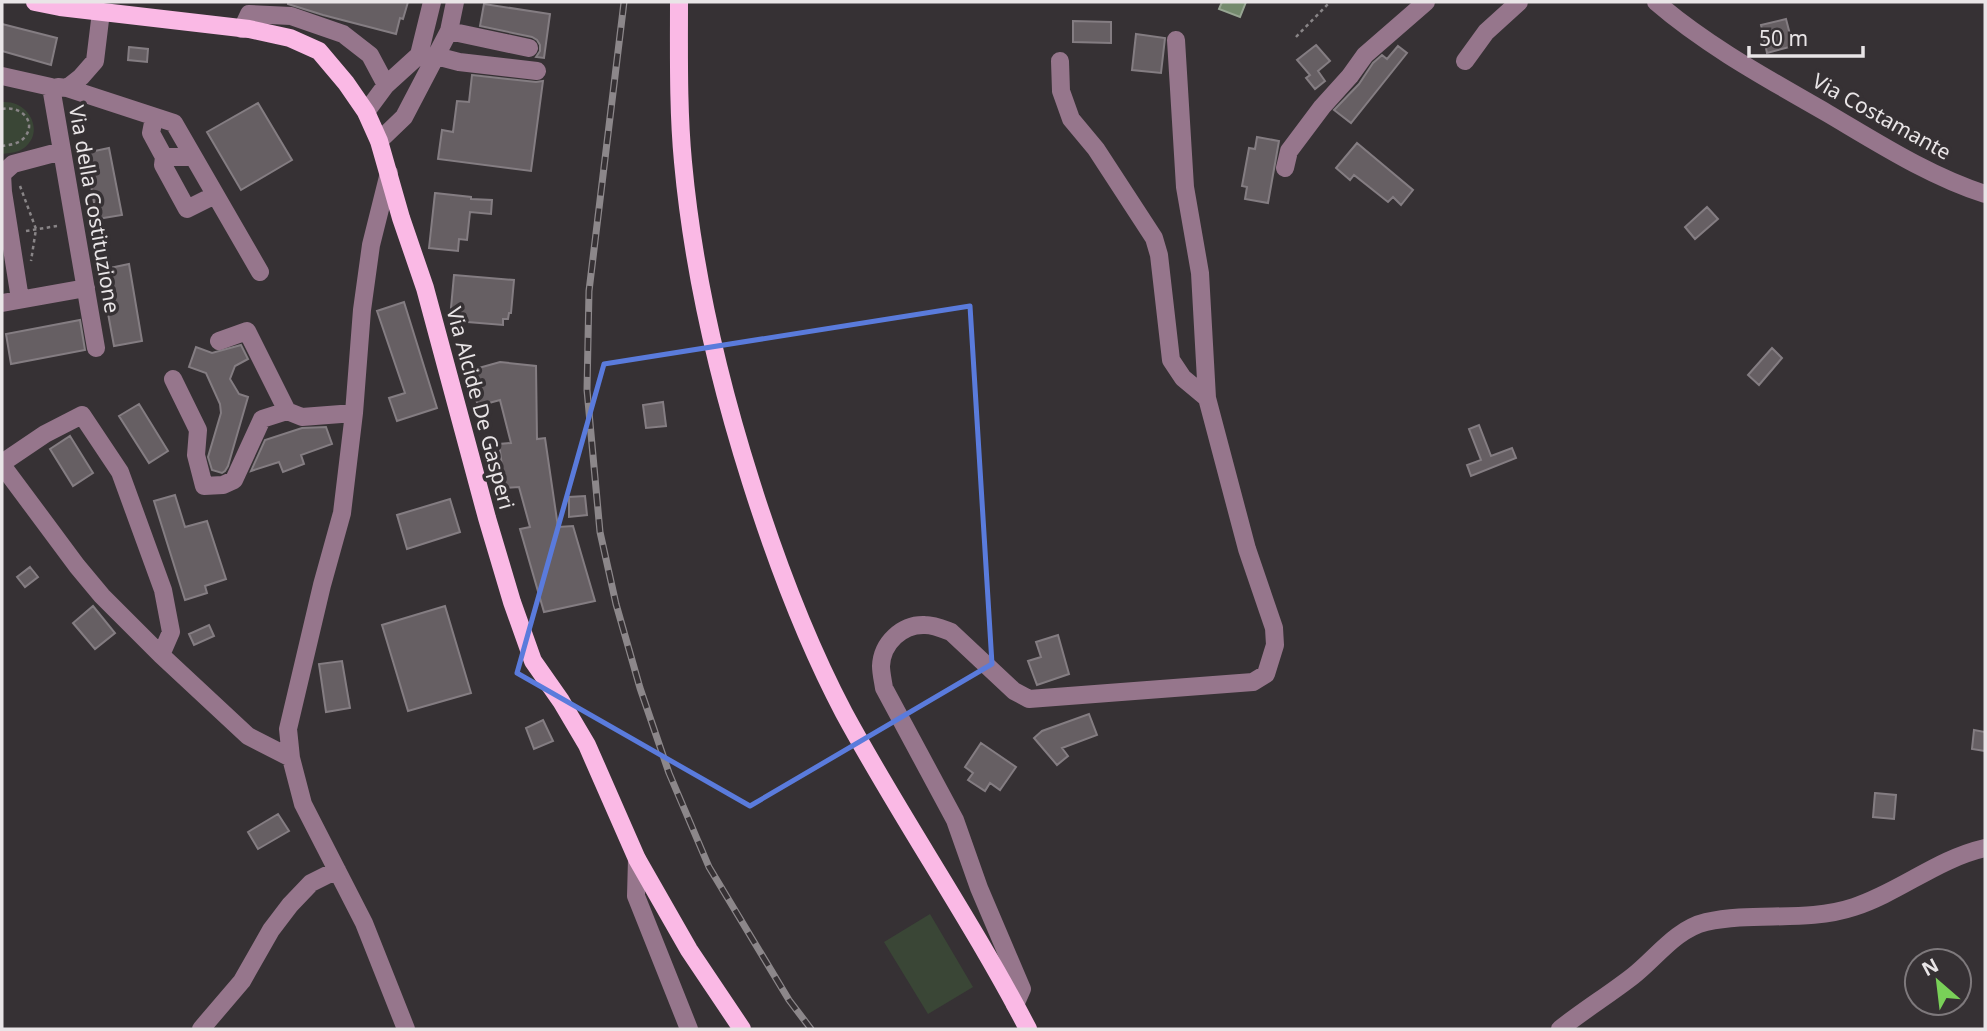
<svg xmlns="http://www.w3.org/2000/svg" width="1987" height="1031" font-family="'Noto Sans',sans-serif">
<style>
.green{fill:#3a4636}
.water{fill:#748a6d;stroke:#97a592;stroke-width:2}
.building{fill:#665f63;stroke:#847d82;stroke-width:2}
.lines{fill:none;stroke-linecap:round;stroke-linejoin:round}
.path{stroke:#898587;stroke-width:2.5;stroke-dasharray:3.5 3.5;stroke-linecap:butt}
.minor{stroke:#96768c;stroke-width:18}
.major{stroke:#fab9e5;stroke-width:18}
.rail-casing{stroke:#8c878a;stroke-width:7}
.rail{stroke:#363134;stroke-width:4.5;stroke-dasharray:13;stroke-linecap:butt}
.marked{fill:none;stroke:#5a7bdc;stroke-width:5;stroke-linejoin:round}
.labels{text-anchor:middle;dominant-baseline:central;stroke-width:7;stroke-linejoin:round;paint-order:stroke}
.street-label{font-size:21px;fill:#e9e5e7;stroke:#363134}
</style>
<rect width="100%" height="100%" fill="#363134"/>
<path class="green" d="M 2,102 C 32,100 47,137 19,151 C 13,153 7,153 2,154 Z
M 930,914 L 973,987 L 928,1014 L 884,942 Z"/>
<path class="water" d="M 1222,2 L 1246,2 L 1240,17 L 1219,9 Z"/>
<path class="building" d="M 288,2 L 408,2 L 403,19 L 400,18 L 396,34 L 323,15 L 288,4 Z
M 484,4 L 550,14 L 544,58 L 536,57 L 540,51 L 540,45 L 537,40 L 532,37 L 480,26 Z
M 1786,19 L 1793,46 L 1767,53 L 1761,25 Z
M 1073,21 L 1111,22 L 1111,43 L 1073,42 Z
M 2,24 L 57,38 L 51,65 L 2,51 Z
M 1136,34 L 1165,38 L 1161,73 L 1132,70 Z
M 1316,45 L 1330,61 L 1318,71 L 1325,81 L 1315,89 L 1306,78 L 1310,75 L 1297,60 Z
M 1398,46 L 1407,53 L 1351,123 L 1334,110 L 1359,84 L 1373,63 L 1382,55 L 1387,59 Z
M 129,47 L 148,49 L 147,62 L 128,60 Z
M 472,75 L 536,82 L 543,81 L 531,171 L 438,159 L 442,130 L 453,132 L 457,101 L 469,102 Z
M 258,103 L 292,160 L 241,190 L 207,132 Z
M 1257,137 L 1279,141 L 1268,203 L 1245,199 L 1247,187 L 1242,186 L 1249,148 L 1255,149 Z
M 1357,143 L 1413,190 L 1401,205 L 1393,197 L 1388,202 L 1354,175 L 1350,180 L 1336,168 Z
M 109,148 L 122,215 L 97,219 L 85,153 Z
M 435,193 L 471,197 L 471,199 L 492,200 L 491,214 L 470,212 L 467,240 L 459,239 L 458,251 L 429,248 Z
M 1707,207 L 1718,219 L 1695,239 L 1685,227 Z
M 129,264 L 142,341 L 114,346 L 100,270 Z
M 454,275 L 514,280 L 511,313 L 509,313 L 508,319 L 503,319 L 503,325 L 456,321 L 457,315 L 454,315 L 454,308 L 451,308 Z
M 404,302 L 437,408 L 397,421 L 389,398 L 405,393 L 377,311 Z
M 80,320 L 85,350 L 11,364 L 6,334 Z
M 241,345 L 248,359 L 235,366 L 230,379 L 239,394 L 248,397 L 228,466 L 225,471 L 222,473 L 212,470 L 208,457 L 221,413 L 220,404 L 206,373 L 189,367 L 196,347 L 212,353 Z
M 1772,348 L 1782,358 L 1759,385 L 1748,375 Z
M 500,362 L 536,366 L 537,439 L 545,438 L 558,527 L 573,526 L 595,601 L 544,612 L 520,529 L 530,527 L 519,487 L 505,488 L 499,444 L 511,443 L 500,400 L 478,406 L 468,371 Z
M 663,402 L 666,426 L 646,428 L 643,405 Z
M 139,404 L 168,451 L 149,463 L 119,416 Z
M 1479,425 L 1491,456 L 1512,448 L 1516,458 L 1471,476 L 1467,465 L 1481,460 L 1469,429 Z
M 326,427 L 332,444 L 301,455 L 304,464 L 283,472 L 279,462 L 251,471 L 265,440 L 302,428 Z
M 70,436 L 93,473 L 73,486 L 50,449 Z
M 175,495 L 185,527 L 207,521 L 226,579 L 205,586 L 207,593 L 185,600 L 154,501 Z
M 585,496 L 587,515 L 569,517 L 569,497 Z
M 450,499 L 460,532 L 407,549 L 397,515 Z
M 30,567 L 38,577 L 25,587 L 17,577 Z
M 93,606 L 115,633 L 95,649 L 73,623 Z
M 445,606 L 471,693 L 408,711 L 382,625 Z
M 209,625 L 214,636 L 194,645 L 189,634 Z
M 1058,635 L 1069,674 L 1037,685 L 1028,661 L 1041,657 L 1036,642 Z
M 342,661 L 350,708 L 326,712 L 319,664 Z
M 1089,714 L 1097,735 L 1062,748 L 1068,756 L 1057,765 L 1034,738 L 1042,731 Z
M 543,720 L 553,741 L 534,749 L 526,728 Z
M 1974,730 L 1985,732 L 1985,751 L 1972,749 Z
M 981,743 L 1016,767 L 1000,790 L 990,783 L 985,791 L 968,780 L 973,773 L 965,767 Z
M 1875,793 L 1896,795 L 1894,819 L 1873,817 Z
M 278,814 L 289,831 L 258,849 L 248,832 Z"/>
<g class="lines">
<path class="path" d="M 1296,37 L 1330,2
M 2,109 C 23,105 38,124 23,139 C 18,144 9,145 2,146
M 20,186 L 36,229 L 31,261
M 26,231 L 57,226"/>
<path class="minor" d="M 1656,2 C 1707,46 1768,79 1827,113 C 1878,143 1929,176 1985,194
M 242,29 L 249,14 L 291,16 L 343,34 L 370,55 L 386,85
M 449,31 L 529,48
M 436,56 L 459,62 L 537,71
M 1060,61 L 1061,91 L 1071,119 L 1096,149 L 1154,238 L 1159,255 L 1171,360 L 1183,378 L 1207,398
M 1465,61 L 1486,32 L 1519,2
M 2,76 L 51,87 L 96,348
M 58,87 L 67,88 L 81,77 L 95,61 L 101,12
M 67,88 L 174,123 L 260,272
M 366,112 L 386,85 L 419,55 L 432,2
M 154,118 L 151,133 L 164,157 L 193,157
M 379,141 L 404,117 L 449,31 L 455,2
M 164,157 L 163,165 L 187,209 L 215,195
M 1285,168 L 1289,151 L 1322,107 L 1350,76 L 1365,55 L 1426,2
M 389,173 L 371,245 L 362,310 L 354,413 L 342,513 L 322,585 L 288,729 L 291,758 L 303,804 L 364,923 L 406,1029
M 20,299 L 3,192 L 2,174 L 13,164 L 62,151
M 2,303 L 86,288
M 219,341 L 247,331 L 287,411 L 302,417 L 354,413
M 173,379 L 198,430 L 196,455 L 204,486 L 223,485 L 234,480 L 262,419 L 287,411
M 2,463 L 45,434 L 82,415 L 120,472 L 163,590 L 171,632 L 161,655
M 2,465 L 77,566 L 102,596 L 161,655 L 248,736 L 291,758
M 637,859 L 636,896 L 689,1029
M 1015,1005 L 1022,989 L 979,888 L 955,820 L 884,688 C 883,681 881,673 881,666 C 882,643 902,624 925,625 C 934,625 943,629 951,632 L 1014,691 L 1029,699 L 1253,682 L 1266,674 L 1275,645 L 1274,628 L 1247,549 L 1207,398 L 1200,273 L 1185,187 L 1176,40
M 201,1029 L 242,981 L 271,930 L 290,905 L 311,883 L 337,870
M 1560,1029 C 1584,1010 1610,994 1633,976 C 1656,958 1676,929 1706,922 C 1755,911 1806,923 1854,907 C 1900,892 1937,859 1985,848"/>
<path class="major" d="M 35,2 L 60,7 L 249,29 L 290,38 L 319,51 L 346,83 L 366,112 L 379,141 L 401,218 L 425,288 L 487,518 L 512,602 L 533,661 L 561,701 L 587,745 L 637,859 L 689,950 L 742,1029
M 679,2 C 679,55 678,109 683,162 C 693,271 718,378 751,482 C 776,561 805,639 844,713 C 902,820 972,921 1028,1029"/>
<g class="rail-casing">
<path id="rail" d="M 624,2 L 589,291 L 587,390 L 600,532 L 616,604 L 640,688 L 669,773 L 709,867 L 789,1000 L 811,1029"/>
</g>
<use href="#rail" class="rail"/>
</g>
<path class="marked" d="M 970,306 L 992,664 L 750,806 L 517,673 L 604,364 Z"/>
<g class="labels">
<g class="street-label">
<text transform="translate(1882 116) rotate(29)">Via Costamante</text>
<text transform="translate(95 209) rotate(80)">Via della Costituzione</text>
<text transform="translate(481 408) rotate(75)">Via Alcide De Gasperi</text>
</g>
</g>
<rect width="1987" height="1031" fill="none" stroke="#e9e5e7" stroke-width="7"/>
<g transform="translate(1938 982) rotate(332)"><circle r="33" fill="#363134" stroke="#7e797c" stroke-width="2"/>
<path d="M0-5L12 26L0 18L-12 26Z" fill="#79d158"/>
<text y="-10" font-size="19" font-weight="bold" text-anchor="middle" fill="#e9e5e7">N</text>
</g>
<path d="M1749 46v10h114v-10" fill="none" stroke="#e9e5e7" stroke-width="3.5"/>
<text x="1759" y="46" font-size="21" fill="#e9e5e7" stroke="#363134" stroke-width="5" paint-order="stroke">50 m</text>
</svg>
